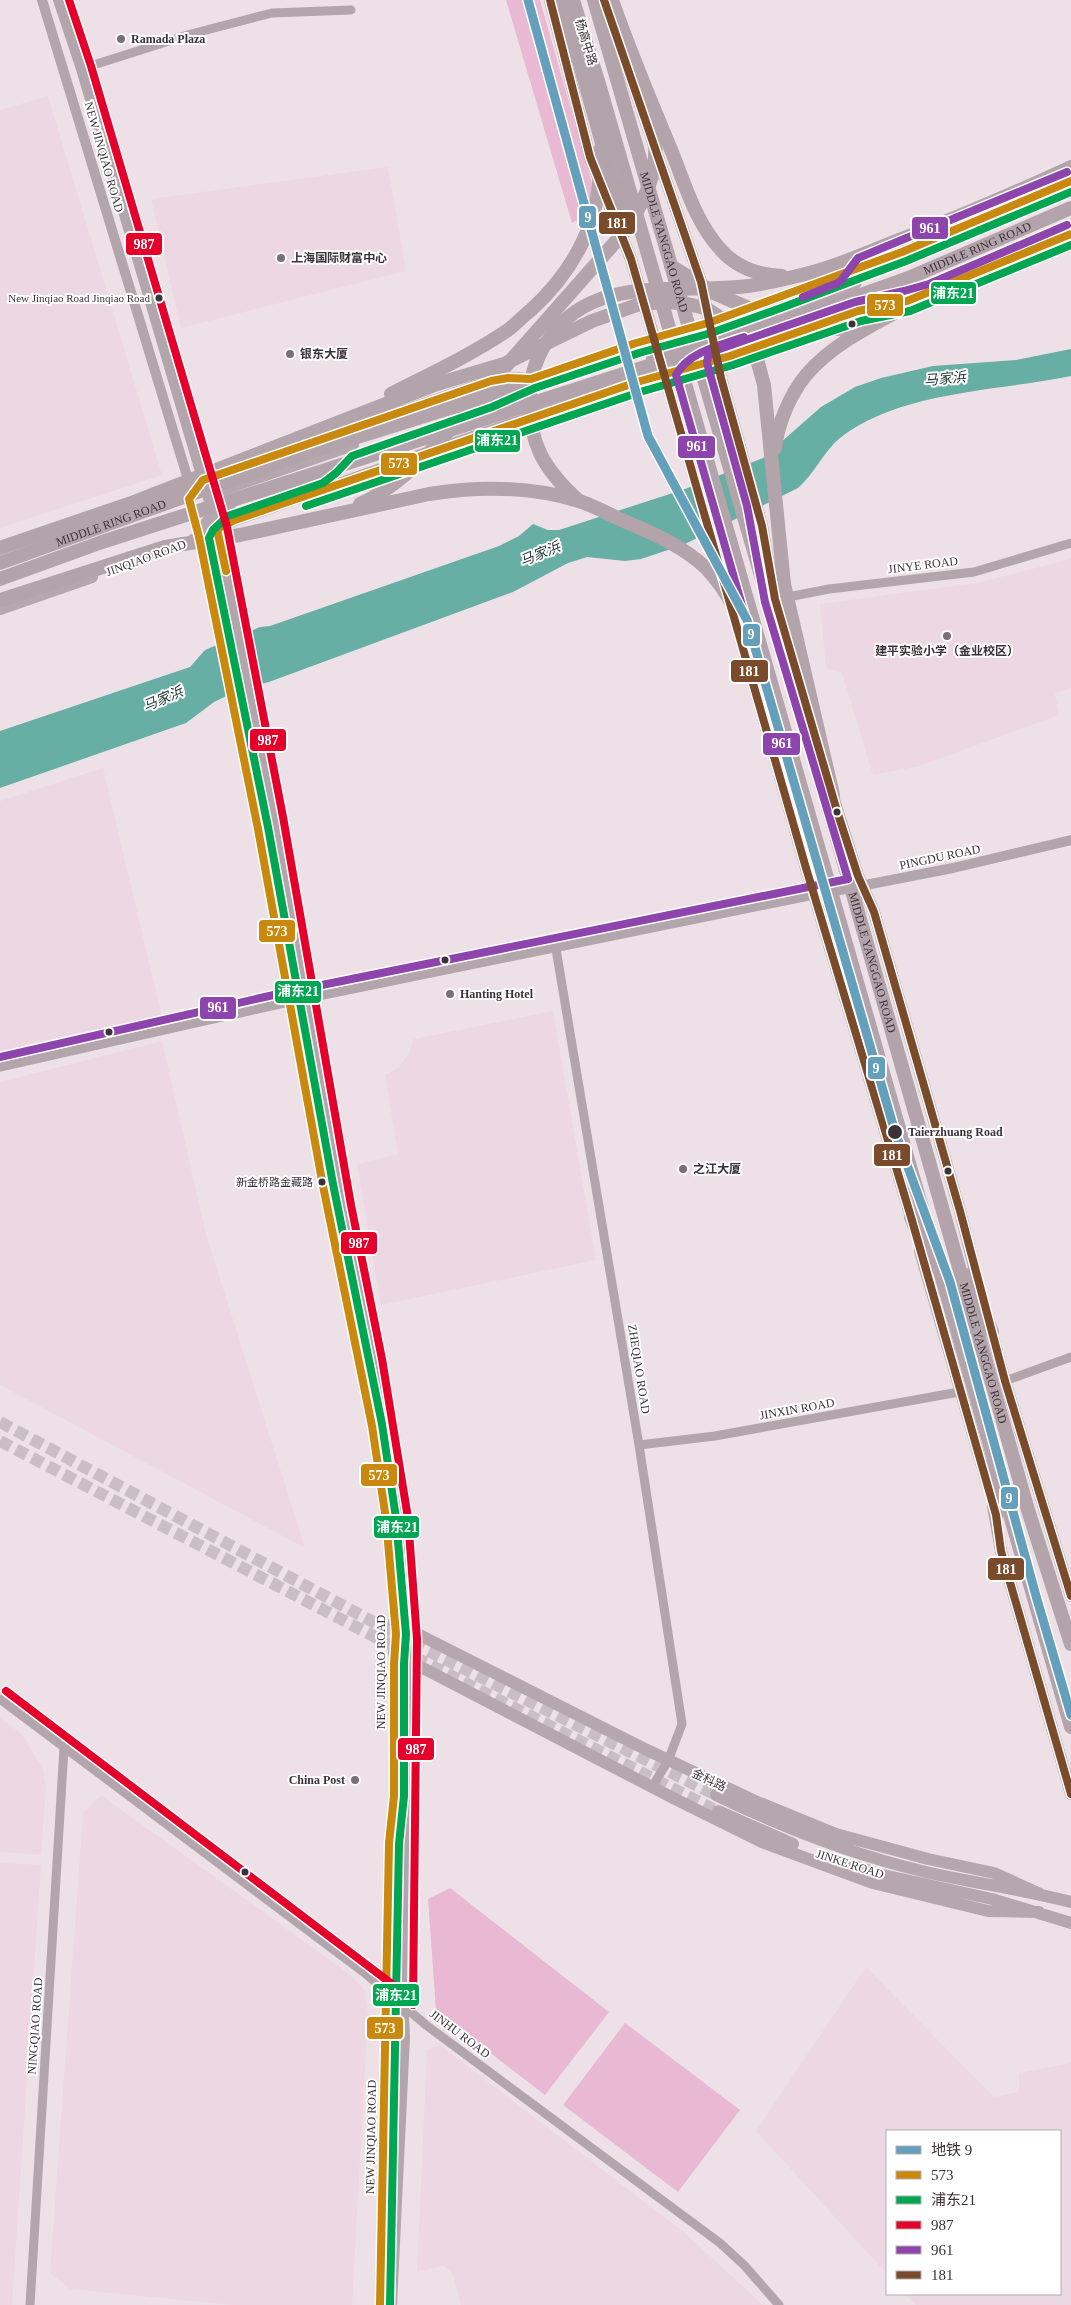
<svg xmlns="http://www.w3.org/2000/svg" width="1071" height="2305" font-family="'Times New Roman','Noto Sans SC',serif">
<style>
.built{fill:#edd7e2}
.green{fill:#e9b8d3}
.water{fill:#67afa4}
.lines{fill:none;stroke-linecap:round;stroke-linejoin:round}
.primary-tunnel{stroke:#c9bec4;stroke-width:12;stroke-dasharray:12 6;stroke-linecap:butt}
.minor{stroke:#b2a5ac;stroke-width:9}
.tertiary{stroke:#b2a5ac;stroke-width:10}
.primary{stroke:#b6a6ae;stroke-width:12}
.trunk{stroke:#b3a3ab;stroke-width:14}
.bus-1-casing{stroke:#fff;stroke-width:11}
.bus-2-casing{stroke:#fff;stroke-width:11}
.bus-3-casing{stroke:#fff;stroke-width:11}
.bus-4-casing{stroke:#fff;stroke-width:11}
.bus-5-casing{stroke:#fff;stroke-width:11}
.bus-1{stroke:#c8890e;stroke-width:8}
.bus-2{stroke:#00a651;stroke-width:8}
.bus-3{stroke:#e4002b;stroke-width:8}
.bus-4{stroke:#8e44ad;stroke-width:8}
.bus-5{stroke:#7a4b2a;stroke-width:8}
.metro-1-casing{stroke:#fff;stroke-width:12}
.metro-1{stroke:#64a0bc;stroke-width:9}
.poi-dot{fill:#796f75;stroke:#fff;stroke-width:2}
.bus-dot{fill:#3b3237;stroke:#fff;stroke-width:2}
.labels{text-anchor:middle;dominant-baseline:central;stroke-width:4;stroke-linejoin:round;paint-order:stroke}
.bus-label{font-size:11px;fill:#3b3237;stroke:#fff;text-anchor:end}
.poi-label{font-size:12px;font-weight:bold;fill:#3b3237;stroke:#fff;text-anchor:start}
.street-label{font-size:12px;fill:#3b3237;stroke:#fff}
.stop-label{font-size:12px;font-weight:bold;fill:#3b3237;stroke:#fff;text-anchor:start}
.water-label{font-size:14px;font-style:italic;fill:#1a322d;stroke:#fff}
.line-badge{stroke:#fff;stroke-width:2}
.badge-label{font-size:14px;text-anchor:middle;font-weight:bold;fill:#fff}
</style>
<rect width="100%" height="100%" fill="#ede1e7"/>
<path class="built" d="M 48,96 L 162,475 L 0,528 L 0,110 Z
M 388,167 L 406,271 L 181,328 L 151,199 Z
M 1071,559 L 1071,688 L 1055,693 L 1059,715 L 919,766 L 873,775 L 842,673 L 826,668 L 820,604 L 976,583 Z
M 103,768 L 162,1017 L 0,1055 L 0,801 Z
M 553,1011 L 596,1260 L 381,1305 L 357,1164 L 398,1154 L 385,1075 L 399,1067 L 409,1054 L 414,1039 Z
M 162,1041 L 206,1234 L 305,1548 L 0,1385 L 0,1082 Z
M 0,1718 L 22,1734 L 43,1769 L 46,1787 L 41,1855 L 0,1852 Z
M 101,1795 L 352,1976 L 365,1991 L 368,2014 L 352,2305 L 233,2305 L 70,2289 L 50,2273 L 83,1813 Z
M 0,1863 L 41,1865 L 12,2305 L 0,2305 Z
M 866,1967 L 994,2097 L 1019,2092 L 1019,2073 L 1071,2063 L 1071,2305 L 916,2305 L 905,2294 L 1060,2294 L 1060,2131 L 887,2131 L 887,2274 L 756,2131 Z
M 440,2045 L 685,2233 L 763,2305 L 461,2305 L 452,2272 L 443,2266 L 417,2272 L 427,2050 Z"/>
<path class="green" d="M 506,0 L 540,0 L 599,208 L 572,223 Z
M 450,1888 L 609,2012 L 545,2095 L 436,2011 L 428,1899 Z
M 625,2023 L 740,2110 L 678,2192 L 563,2105 Z"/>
<path class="water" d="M 1071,349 L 1071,376 C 999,391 899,391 840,438 C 824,451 815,473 798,488 L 683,545 L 641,559 L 625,561 L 587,557 L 568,563 L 513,592 L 269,682 L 241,689 L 214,702 L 186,723 L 0,788 L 0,731 L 190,667 L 205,650 L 260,627 L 270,626 L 499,546 L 519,536 L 533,524 L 548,530 L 559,530 L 685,489 L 763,458 L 821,407 L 855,387 L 881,378 L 933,366 L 1016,360 Z"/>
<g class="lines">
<path class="primary-tunnel" d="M 0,1422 L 407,1640 L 716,1795
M 0,1441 L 381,1640 L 713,1809"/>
<path class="minor" d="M 81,69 L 191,34 L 272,13 L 351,10
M 783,598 L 829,589 L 974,572 L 1071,543
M 556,949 L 639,1445 L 682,1724 L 668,1761 L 652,1787
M 0,1067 L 289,1002 L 814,895
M 1005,1381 L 1071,1357
M 639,1445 L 715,1436 L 959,1392
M 0,1699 L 366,1974 L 426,2025 L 720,2243 L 744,2265 L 779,2305
M 30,2305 L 64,1748"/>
<path class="tertiary" d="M 42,0 L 187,476 L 189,499 L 199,537 L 258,829 L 323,1186 L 372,1426 L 386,1519 L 396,1634 L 394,1664 L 394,1796 L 389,1843 L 380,2305
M 58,0 L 81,69 L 217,529 L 273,819 L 341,1207 L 372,1361 L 398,1520 L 407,1653 L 402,1978 L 405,2037 L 392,2305
M 814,895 L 953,868 L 1071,840"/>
<path class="primary" d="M 550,0 L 590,157 L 631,259 L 728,593
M 604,0 L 701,282 L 721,378 L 762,526 L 775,599 L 805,703
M 867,265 L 932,240
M 876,308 L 915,299
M 705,342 L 845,292 L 855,284 L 861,271
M 652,358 L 683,346 L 702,335
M 238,468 L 491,381 L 508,378 L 531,379
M 216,492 L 353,445
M 199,537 C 205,522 214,510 230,505
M 193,540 L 235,520 C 368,474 501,425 636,383 C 721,356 814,338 893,294
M 0,609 L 92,577
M 736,622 L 806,868 L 914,1227
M 830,787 L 858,876 L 874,912 L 960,1211 L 980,1290
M 920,1251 L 988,1486
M 989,1323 L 1005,1381 L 1071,1596
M 993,1506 L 1001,1551 L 1071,1794
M 394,1622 L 645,1749 L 755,1801 L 836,1834 L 928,1859 L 994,1873 L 1040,1894
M 394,1653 L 675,1799 L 762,1842 L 873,1883 L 988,1911 L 1039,1912
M 716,1795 C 782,1827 851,1854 922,1871 C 972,1883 1022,1889 1071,1902
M 718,1811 L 793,1844
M 843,1863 L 883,1875 L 992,1899 L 1071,1923"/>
<g class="trunk">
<path d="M 562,0 L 612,179 L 624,210 L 634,227"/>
<path d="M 573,0 L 599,84 L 1071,1727"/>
<path id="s1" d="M 594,0 L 825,796 L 1028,1510 L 1071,1644"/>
<path d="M 612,0 C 630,52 651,102 672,152 C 685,185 696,223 721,250 C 737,268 759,275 782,276"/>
<path d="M 1016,262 L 1071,241"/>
<path d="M 671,266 L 714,293 L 760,313"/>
<path d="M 880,295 L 938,285"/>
<path d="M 785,322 C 813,331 844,331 873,324"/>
<path d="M 391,394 C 430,374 471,355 508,330 C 516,324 523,316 531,310 C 576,269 605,214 599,151"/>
<path d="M 775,448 C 778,423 790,395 806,375 C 830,347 864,329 896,312 C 953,281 1012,255 1071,228"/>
<path d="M 579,501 C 544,470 527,441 530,393 C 531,374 537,356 548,340 C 591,275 672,293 738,287 C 762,285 786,279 809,273 C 838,266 866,253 894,242 C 954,219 1013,194 1071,167"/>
<path d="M 360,504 C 387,492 408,473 429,453 L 626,230 C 655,184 659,163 654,110"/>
<path d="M 0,548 L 134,502 L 437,384 L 504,364 L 592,321 L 637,305 L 660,302 L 683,303 L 705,308 L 727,322 L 746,340 L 758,363 L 764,385 L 784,584 L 833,795"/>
<path id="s2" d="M 0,563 L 303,454 L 779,305 L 904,259 L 1071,188"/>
<path id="s3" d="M 0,579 L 102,542 L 785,322 L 911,277 L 1071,208"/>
<path d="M 0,600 L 165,547 L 240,535 L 429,494 C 479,486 530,486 579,501 C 597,507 614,517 631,524 C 657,535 685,548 706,568 C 729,592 742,622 754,653"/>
<path d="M 911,1217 L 932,1267"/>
<path d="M 969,1275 L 992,1332"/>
<path d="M 990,1466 L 996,1515"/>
</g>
<g class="bus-1-casing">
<path id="bus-1" d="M 226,571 L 217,529 L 235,520 L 637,382 L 730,356 L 858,311 L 907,301 L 1071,234
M 380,2305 L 389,1843 L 394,1796 L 394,1664 L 396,1634 L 386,1519 L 372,1426 L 323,1186 L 258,829 L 199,537 L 189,499 L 203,480 L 491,381 L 508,378 L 531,379 L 636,343 L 708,323 L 902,252 L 1071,181"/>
</g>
<g class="bus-2-casing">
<path id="bus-2" d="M 306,506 L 640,392 L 733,365 L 861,321 L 910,311 L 1071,245
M 390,2305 L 399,1844 L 404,1796 L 404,1664 L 406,1634 L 396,1518 L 382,1424 L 333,1184 L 268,827 L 209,538 L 213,530 L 228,516 L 323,483 L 336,473 L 352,456 L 492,407 L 535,388 L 639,353 L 711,333 L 781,308 L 906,261 L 1071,192"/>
</g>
<g class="bus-3-casing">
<path id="bus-3" d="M 69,0 L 91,66 L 227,527 L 283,817 L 351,1205 L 382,1359 L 408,1518 L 417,1639 L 413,2005
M 6,1691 L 409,1997"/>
</g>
<g class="bus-4-casing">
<path id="bus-4" d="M 803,297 L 840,282 L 858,258 L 1067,172
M 744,337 C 721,345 688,352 676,375 L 824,892
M 0,1057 L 287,992 L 848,879 L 765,602 L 747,506 L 707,363 L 708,357 L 714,351 L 855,302 L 904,291 L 929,284 L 1067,225"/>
</g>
<g class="bus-5-casing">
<path id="bus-5" d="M 550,0 L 590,157 L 631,259 L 806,868 L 911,1217 L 996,1515 L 1001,1551 L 1071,1794
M 604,0 L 701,282 L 721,378 L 762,526 L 775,599 L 837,811 L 858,876 L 874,912 L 960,1211 L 1005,1381 L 1071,1596"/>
</g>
<use href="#bus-1" class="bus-1"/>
<use href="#bus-2" class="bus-2"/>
<use href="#bus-3" class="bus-3"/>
<use href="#bus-4" class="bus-4"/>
<use href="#bus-5" class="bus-5"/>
<g class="metro-1-casing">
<path id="metro-1" d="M 528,0 L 648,436 L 747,620 L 895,1132 L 950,1282 L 1036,1596 L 1071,1715"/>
</g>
<use href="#metro-1" class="metro-1"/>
</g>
<g class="poi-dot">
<circle cx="121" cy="39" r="5"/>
<circle cx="281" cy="258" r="5"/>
<circle cx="290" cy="354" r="5"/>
<circle cx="947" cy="636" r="5"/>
<circle cx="450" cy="994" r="5"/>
<circle cx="683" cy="1169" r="5"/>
<circle cx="355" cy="1780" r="5"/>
</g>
<g class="bus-dot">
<circle cx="159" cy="298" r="4.5"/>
<circle cx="852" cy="324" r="4.5"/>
<circle cx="837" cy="812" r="4.5"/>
<circle cx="445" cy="960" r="4.5"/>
<circle cx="109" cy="1032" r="4.5"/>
<circle cx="895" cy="1132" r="8"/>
<circle cx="948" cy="1171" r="4.5"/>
<circle cx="322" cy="1182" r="4.5"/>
<circle cx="245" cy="1872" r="4.5"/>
</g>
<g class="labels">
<g class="bus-label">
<text x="150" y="298">New Jinqiao Road Jinqiao Road</text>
<text x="313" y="1182">新金桥路金藏路</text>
</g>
<g class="poi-label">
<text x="131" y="39">Ramada Plaza</text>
<text x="291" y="258">上海国际财富中心</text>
<text x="300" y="354">银东大厦</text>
<text x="947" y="651" text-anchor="middle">建平实验小学（金业校区）</text>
<text x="460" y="994">Hanting Hotel</text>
<text x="693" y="1169">之江大厦</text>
<text x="345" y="1780" text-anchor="end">China Post</text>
</g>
<g class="street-label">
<text transform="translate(586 42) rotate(73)">杨高中路</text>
<text transform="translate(104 157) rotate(74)">NEW JINQIAO ROAD</text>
<text stroke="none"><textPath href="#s1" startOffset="252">MIDDLE YANGGAO ROAD</textPath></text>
<text stroke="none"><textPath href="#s3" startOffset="1032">MIDDLE RING ROAD</textPath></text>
<text stroke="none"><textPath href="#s2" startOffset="118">MIDDLE RING ROAD</textPath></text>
<text transform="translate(146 558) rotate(-20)">JINQIAO ROAD</text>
<text transform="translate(923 565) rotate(-7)">JINYE ROAD</text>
<text transform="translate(940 857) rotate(-12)">PINGDU ROAD</text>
<text stroke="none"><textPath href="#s1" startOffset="1002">MIDDLE YANGGAO ROAD</textPath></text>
<text stroke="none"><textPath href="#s1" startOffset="1408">MIDDLE YANGGAO ROAD</textPath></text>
<text transform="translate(639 1369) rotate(81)">ZHEQIAO ROAD</text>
<text transform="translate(797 1409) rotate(-10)">JINXIN ROAD</text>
<text transform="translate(381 1672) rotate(-90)">NEW JINQIAO ROAD</text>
<text transform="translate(709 1780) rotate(25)">金科路</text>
<text transform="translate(850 1864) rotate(18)">JINKE ROAD</text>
<text transform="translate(35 2026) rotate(-86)">NINGQIAO ROAD</text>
<text transform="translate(460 2034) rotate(37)">JINHU ROAD</text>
<text transform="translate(371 2137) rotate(-89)">NEW JINQIAO ROAD</text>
</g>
<g class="stop-label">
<text x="908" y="1132">Taierzhuang Road</text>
</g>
<g class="water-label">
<text transform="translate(945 379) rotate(-5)">马家浜</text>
<text transform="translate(540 554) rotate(-22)">马家浜</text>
<text transform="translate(163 699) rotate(-23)">马家浜</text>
</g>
</g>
<g class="line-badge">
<rect x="578" y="205" width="19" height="24" rx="5" fill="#64a0bc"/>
<rect x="598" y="211" width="38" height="24" rx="5" fill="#7a4b2a"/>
<rect x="911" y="216" width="38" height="24" rx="5" fill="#8e44ad"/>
<rect x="125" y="232" width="38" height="24" rx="5" fill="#e4002b"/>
<rect x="930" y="281" width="47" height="24" rx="5" fill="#00a651"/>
<rect x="866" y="293" width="38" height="24" rx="5" fill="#c8890e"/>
<rect x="474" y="429" width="47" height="24" rx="5" fill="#00a651"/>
<rect x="677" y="435" width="39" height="24" rx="5" fill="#8e44ad"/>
<rect x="380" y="452" width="38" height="24" rx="5" fill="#c8890e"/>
<rect x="742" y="623" width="19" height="24" rx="5" fill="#64a0bc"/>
<rect x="730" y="659" width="39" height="24" rx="5" fill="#7a4b2a"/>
<rect x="249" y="728" width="38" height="24" rx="5" fill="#e4002b"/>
<rect x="762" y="732" width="39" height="24" rx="5" fill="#8e44ad"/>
<rect x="258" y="919" width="38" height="24" rx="5" fill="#c8890e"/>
<rect x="274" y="980" width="48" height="24" rx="5" fill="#00a651"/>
<rect x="199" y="996" width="38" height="24" rx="5" fill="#8e44ad"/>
<rect x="867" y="1056" width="19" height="24" rx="5" fill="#64a0bc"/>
<rect x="873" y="1143" width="38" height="24" rx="5" fill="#7a4b2a"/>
<rect x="340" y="1231" width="38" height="24" rx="5" fill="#e4002b"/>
<rect x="360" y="1463" width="38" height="24" rx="5" fill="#c8890e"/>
<rect x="1000" y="1486" width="19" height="24" rx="5" fill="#64a0bc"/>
<rect x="373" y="1515" width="47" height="24" rx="5" fill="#00a651"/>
<rect x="987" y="1557" width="38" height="24" rx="5" fill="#7a4b2a"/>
<rect x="397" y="1737" width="38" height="24" rx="5" fill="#e4002b"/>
<rect x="372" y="1983" width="48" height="24" rx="5" fill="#00a651"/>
<rect x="366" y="2016" width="38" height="24" rx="5" fill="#c8890e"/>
</g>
<g class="badge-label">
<text x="588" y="222">9</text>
<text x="617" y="228">181</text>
<text x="930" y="233">961</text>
<text x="144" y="249">987</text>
<text x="953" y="298">浦东21</text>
<text x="885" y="310">573</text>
<text x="497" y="445">浦东21</text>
<text x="697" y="451">961</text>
<text x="399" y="468">573</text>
<text x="751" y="639">9</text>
<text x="749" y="676">181</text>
<text x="268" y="745">987</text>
<text x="782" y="748">961</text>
<text x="277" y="936">573</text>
<text x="298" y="996">浦东21</text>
<text x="218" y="1012">961</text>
<text x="876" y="1073">9</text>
<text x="892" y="1160">181</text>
<text x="359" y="1248">987</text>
<text x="379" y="1480">573</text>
<text x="1009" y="1503">9</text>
<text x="397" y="1532">浦东21</text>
<text x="1006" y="1574">181</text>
<text x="416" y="1754">987</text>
<text x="396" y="2000">浦东21</text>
<text x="385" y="2033">573</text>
</g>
<rect x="886" y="2130" width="175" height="165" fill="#ffffff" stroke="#b1adaf"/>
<rect x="896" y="2146" width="25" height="8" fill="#64a0bc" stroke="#b1adaf"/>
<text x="931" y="2155" font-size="15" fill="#3b3237">地铁 9</text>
<rect x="896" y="2171" width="25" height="8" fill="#c8890e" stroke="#b1adaf"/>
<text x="931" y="2180" font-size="15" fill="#3b3237">573</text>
<rect x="896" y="2196" width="25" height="8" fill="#00a651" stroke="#b1adaf"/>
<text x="931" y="2205" font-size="15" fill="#3b3237">浦东21</text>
<rect x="896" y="2221" width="25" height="8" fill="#e4002b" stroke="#b1adaf"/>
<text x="931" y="2230" font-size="15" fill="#3b3237">987</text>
<rect x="896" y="2246" width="25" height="8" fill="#8e44ad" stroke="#b1adaf"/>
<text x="931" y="2255" font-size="15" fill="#3b3237">961</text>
<rect x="896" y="2271" width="25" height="8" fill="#7a4b2a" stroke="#b1adaf"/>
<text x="931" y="2280" font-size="15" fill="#3b3237">181</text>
</svg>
